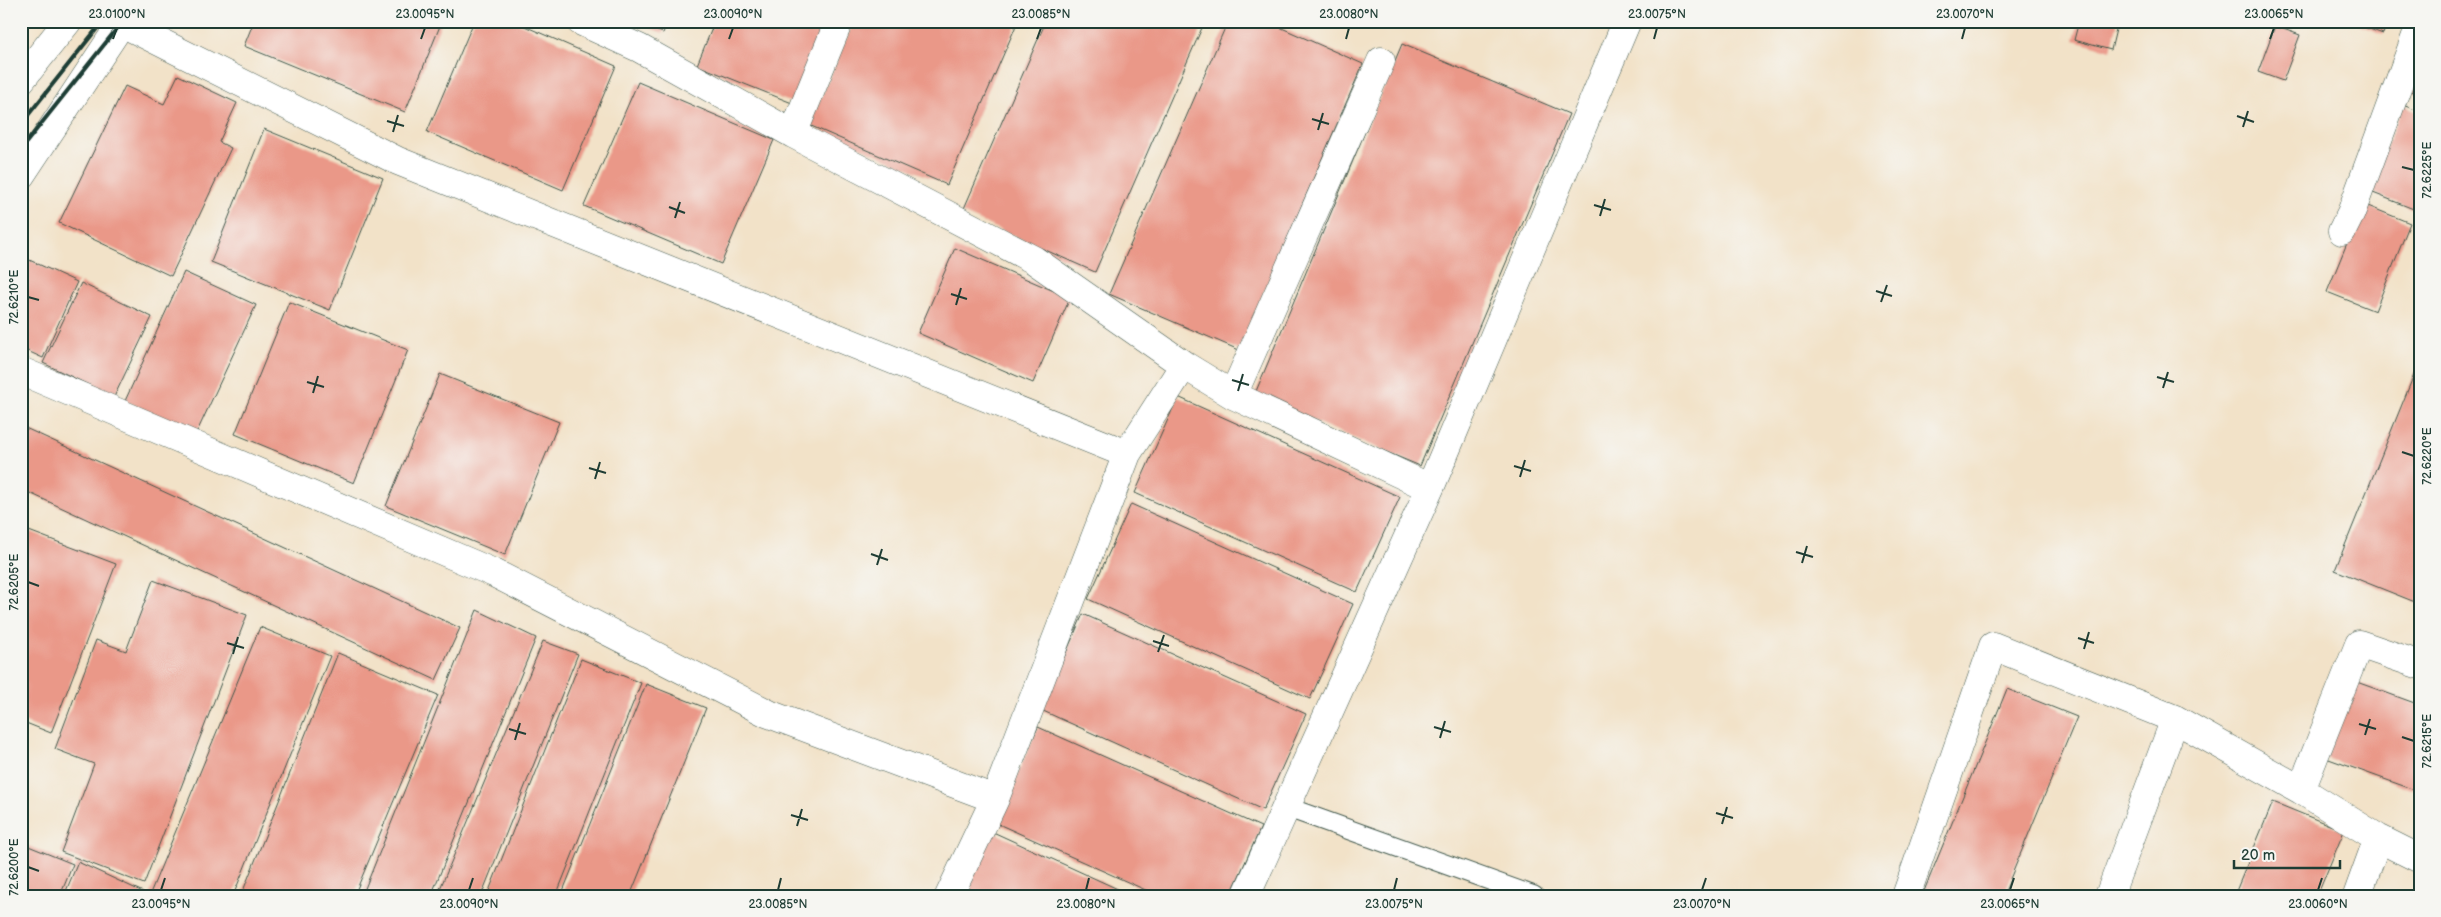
<svg xmlns="http://www.w3.org/2000/svg" width="2441" height="917" font-family="'Balsamiq Sans',sans-serif">
<style>
.building{fill:#ea9888}
.lines{fill:none;stroke-linecap:round;stroke-linejoin:round}
.lane-casing{stroke:#3f564a;stroke-width:21}
.street-casing{stroke:#3f564a;stroke-width:29}
.secondary-casing{stroke:#3f564a;stroke-width:29}
.lane{stroke:#fff;stroke-width:19}
.street{stroke:#fff;stroke-width:28}
.secondary{stroke:#fff;stroke-width:28}
.rail{stroke:#1f3d34;stroke-width:4}
.ticks{fill:none;stroke:#1f3d34;stroke-width:2}
.neatline{fill:none;stroke:#1f3d34;stroke-width:2}
.ticks-label{font-size:12px;text-anchor:middle;fill:#1f3d34}
</style>
<rect width="100%" height="100%" fill="#f6f6f2"/>
<filter id="ink" filterUnits="userSpaceOnUse"><feTurbulence type="fractalNoise" baseFrequency=".02" numOctaves="2"/><feDisplacementMap in="SourceGraphic" scale="10" xChannelSelector="R" yChannelSelector="G"/><feConvolveMatrix kernelMatrix="1 2 1 2 8 2 1 2 1" color-interpolation-filters="sRGB"/></filter>
<filter id="wash" filterUnits="userSpaceOnUse"><feTurbulence type="fractalNoise" baseFrequency=".0096" numOctaves="4" result="noise"/><feDisplacementMap in="SourceGraphic" scale="20" xChannelSelector="R" yChannelSelector="G"/><feGaussianBlur stdDeviation="1.12" result="paint"/><feColorMatrix in="noise" values="0 0 0 0 0 0 0 0 0 0 0 0 0 0 0 0 0 1.4 0 .05"/><feComposite in="paint" operator="in"/></filter>
<g filter="url(#wash)">
<rect width="100%" height="100%" fill="#f2e2c8"/>
<g id="blocks">
<path class="building" d="M 254,21 L 442,21 L 405,112 L 244,46 Z
M 474,21 L 513,21 L 616,66 L 563,190 L 427,132 Z
M 632,21 L 668,21 L 663,33 Z
M 715,21 L 831,21 L 797,105 L 697,65 Z
M 854,21 L 1018,21 L 947,185 L 809,125 Z
M 1046,21 L 1205,21 L 1095,272 L 962,213 Z
M 1228,21 L 1266,21 L 1363,64 L 1239,350 L 1109,294 Z
M 2079,21 L 2118,21 L 2111,50 L 2074,40 Z
M 2348,21 L 2388,21 L 2383,34 Z
M 2275,26 L 2300,35 L 2283,81 L 2258,72 Z
M 1402,44 L 1569,114 L 1420,466 L 1254,396 Z
M 2420,57 L 2420,94 L 2407,90 Z
M 178,75 L 237,103 L 219,142 L 231,148 L 171,276 L 59,223 L 125,86 L 164,104 Z
M 638,82 L 774,140 L 721,264 L 584,206 Z
M 2403,105 L 2420,112 L 2420,200 L 2416,210 L 2368,191 Z
M 264,129 L 383,178 L 330,310 L 211,262 Z
M 2363,204 L 2410,223 L 2375,311 L 2327,292 Z
M 955,248 L 1070,298 L 1033,383 L 918,333 Z
M 25,258 L 77,282 L 43,358 L 21,348 L 21,265 Z
M 184,272 L 256,305 L 196,434 L 125,401 Z
M 81,283 L 152,317 L 114,397 L 43,363 Z
M 289,302 L 408,350 L 354,483 L 235,434 Z
M 2420,360 L 2420,591 L 2415,602 L 2335,570 Z
M 440,374 L 559,422 L 505,555 L 386,506 Z
M 1178,397 L 1400,497 L 1357,592 L 1135,493 Z
M 21,426 L 460,628 L 436,680 L 21,489 Z
M 1131,504 L 1353,604 L 1310,699 L 1088,599 Z
M 21,528 L 116,564 L 51,733 L 21,721 Z
M 153,580 L 247,615 L 144,884 L 61,852 L 94,764 L 55,749 L 96,640 L 126,651 Z
M 477,610 L 536,638 L 431,896 L 362,896 Z
M 1083,614 L 1306,714 L 1263,810 L 1041,710 Z
M 260,627 L 330,656 L 233,896 L 149,896 Z
M 543,641 L 578,654 L 481,896 L 437,896 Z
M 338,653 L 438,695 L 354,896 L 241,896 Z
M 581,659 L 641,683 L 556,896 L 487,896 Z
M 2354,681 L 2420,705 L 2420,792 L 2326,758 Z
M 646,684 L 706,708 L 630,896 L 561,896 Z
M 2007,689 L 2077,717 L 2003,896 L 1922,896 Z
M 1038,727 L 1261,827 L 1230,896 L 1159,896 L 996,823 Z
M 2273,802 L 2344,831 L 2317,896 L 2234,896 Z
M 993,832 L 1133,896 L 964,896 Z
M 21,843 L 73,864 L 60,896 L 21,896 Z
M 78,862 L 143,892 L 141,896 L 64,896 Z"/>
</g>
</g>
<g filter="url(#ink)">
<use href="#blocks" fill-opacity="0" stroke="#3f564a" stroke-width="1"/>
<g class="lines">
<g class="lane-casing">
<path id="lane" d="M 1286,807 L 1534,896"/>
</g>
<g class="street-casing">
<path id="street" d="M 580,21 L 639,48 L 793,134 L 1034,260 L 1184,365 L 1233,395 L 1430,488 L 1627,21
M 122,23 L 398,161 L 1127,454 L 995,799 L 949,896
M 793,134 L 839,21
M 2342,231 L 2351,213 L 2420,25
M 21,371 L 494,573 L 769,714 L 995,799
M 1233,395 L 1381,61
M 1127,454 L 1184,365
M 2301,790 L 2359,644 L 2420,665
M 1246,896 L 1430,488
M 1906,896 L 1993,646 L 2175,719 L 2301,790 L 2378,838 L 2420,859
M 2109,896 L 2175,719
M 2357,896 L 2378,838"/>
</g>
<g class="secondary-casing">
<path id="secondary" d="M 21,80 L 68,21
M 21,175 L 123,21"/>
</g>
<use href="#lane" class="lane"/>
<use href="#street" class="street"/>
<use href="#secondary" class="secondary"/>
<path class="rail" d="M 21,124 L 103,21
M 21,149 L 123,21"/>
</g>
</g>
<path class="ticks" d="M 113,39 L 117,28M 421,39 L 425,28M 729,39 L 733,28M 1037,39 L 1041,28M 1346,39 L 1349,28M 1654,39 L 1657,28M 1962,39 L 1965,28M 2270,39 L 2274,28M 2237,116 L 2254,122M 1312,119 L 1329,124M 387,121 L 404,126M 2243,127 L 2248,111M 1318,130 L 1323,113M 393,132 L 398,115M 2402,167 L 2414,170M 1594,205 L 1611,210M 669,207 L 685,213M 1600,216 L 1605,199M 675,218 L 680,202M 1876,291 L 1892,296M 951,294 L 967,299M 28,297 L 39,300M 1881,302 L 1887,285M 956,305 L 961,288M 2157,377 L 2174,382M 1232,380 L 1249,385M 307,382 L 324,387M 2163,388 L 2168,372M 1238,391 L 1243,374M 313,393 L 318,376M 2402,452 L 2414,456M 1514,466 L 1531,471M 589,468 L 606,473M 1520,477 L 1525,460M 595,479 L 600,462M 1796,552 L 1813,557M 871,554 L 888,560M 1802,563 L 1807,546M 877,565 L 882,549M 28,582 L 39,586M 2078,638 L 2094,643M 1153,641 L 1169,646M 227,643 L 244,648M 2084,649 L 2089,632M 1158,652 L 1164,635M 233,654 L 238,637M 2359,724 L 2376,729M 1434,727 L 1451,732M 509,729 L 526,734M 2365,735 L 2370,719M 2402,737 L 2414,741M 1440,738 L 1445,721M 515,740 L 520,723M 1716,813 L 1733,818M 791,815 L 808,820M 1722,824 L 1727,807M 797,826 L 802,809M 28,867 L 39,871M 161,890 L 165,878M 469,890 L 473,878M 778,890 L 781,878M 1086,890 L 1089,878M 1394,890 L 1397,878M 1702,890 L 1706,878M 2010,890 L 2014,878M 2318,890 L 2322,878"/>
<rect width="2441" height="917" fill="none" stroke="#f6f6f2" stroke-width="55"/>
<path d="M2234 860v8h106v-8" fill="none" stroke="#1f3d34" stroke-width="2.5"/>
<text x="2241" y="860" font-size="15" fill="#1f3d34" stroke="#f6f6f2" stroke-width="4" paint-order="stroke">20 m</text>
<rect x="28" y="28" width="2386" height="862" class="neatline"/>
<g class="ticks-label">
<text x="117" y="18">23.0100°N</text>
<text x="425" y="18">23.0095°N</text>
<text x="733" y="18">23.0090°N</text>
<text x="1041" y="18">23.0085°N</text>
<text x="1349" y="18">23.0080°N</text>
<text x="1657" y="18">23.0075°N</text>
<text x="1965" y="18">23.0070°N</text>
<text x="2274" y="18">23.0065°N</text>
<text transform="translate(2427 170) rotate(-90)" y="4">72.6225°E</text>
<text transform="translate(14 297) rotate(-90)" y="4">72.6210°E</text>
<text transform="translate(2427 456) rotate(-90)" y="4">72.6220°E</text>
<text transform="translate(14 582) rotate(-90)" y="4">72.6205°E</text>
<text transform="translate(2427 741) rotate(-90)" y="4">72.6215°E</text>
<text transform="translate(14 867) rotate(-90)" y="4">72.6200°E</text>
<text x="161" y="908">23.0095°N</text>
<text x="469" y="908">23.0090°N</text>
<text x="778" y="908">23.0085°N</text>
<text x="1086" y="908">23.0080°N</text>
<text x="1394" y="908">23.0075°N</text>
<text x="1702" y="908">23.0070°N</text>
<text x="2010" y="908">23.0065°N</text>
<text x="2318" y="908">23.0060°N</text>
</g>
</svg>
